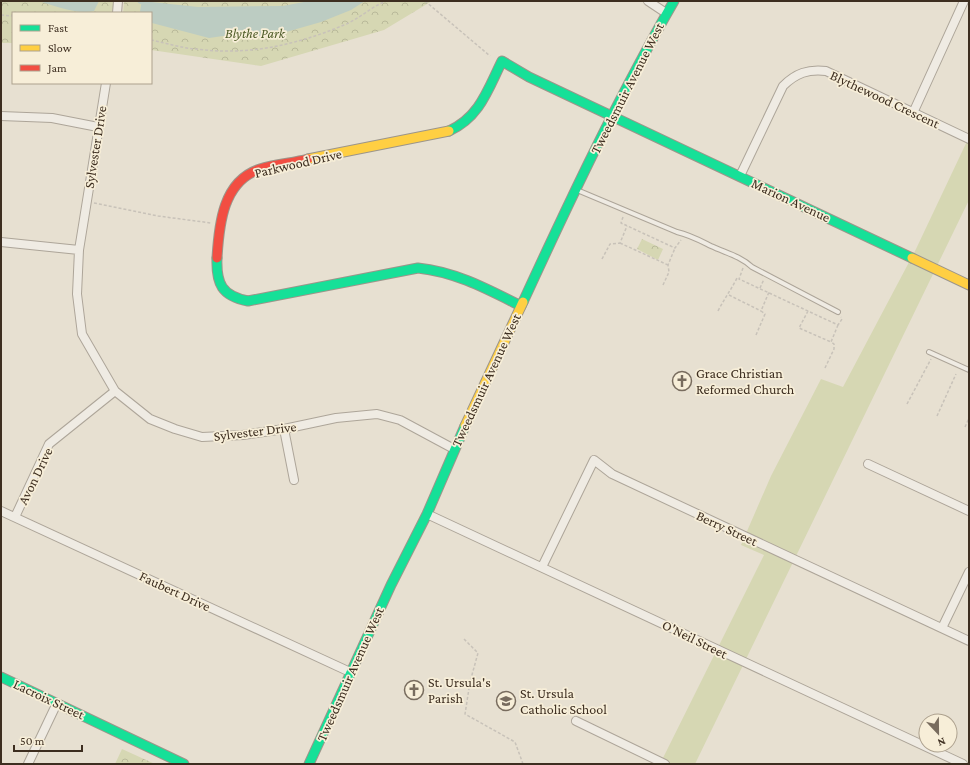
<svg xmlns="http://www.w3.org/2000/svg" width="970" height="765" font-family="'Crimson Pro',serif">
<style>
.grass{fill:#d6d7b3}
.forest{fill:url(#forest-crowns)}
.water{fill:#bcccc2}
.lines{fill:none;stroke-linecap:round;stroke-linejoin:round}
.stream{stroke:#bcccc2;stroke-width:2.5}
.lane-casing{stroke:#ada599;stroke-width:6}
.street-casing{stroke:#ada599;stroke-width:10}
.fast-casing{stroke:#9c958a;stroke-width:11}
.slow-casing{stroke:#9c958a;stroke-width:11}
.jam-casing{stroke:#9c958a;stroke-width:11}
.path{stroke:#c8c2b9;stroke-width:1.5;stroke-dasharray:3 2;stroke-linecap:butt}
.lane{stroke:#efebe3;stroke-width:4}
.street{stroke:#efebe3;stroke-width:8}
.fast{stroke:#16e098;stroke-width:9}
.slow{stroke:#ffcf43;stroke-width:9}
.jam{stroke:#f24e42;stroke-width:9}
.labels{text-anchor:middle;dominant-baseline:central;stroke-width:3.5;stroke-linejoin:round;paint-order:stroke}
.park-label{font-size:14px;font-style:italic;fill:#4d5a26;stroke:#f7eed8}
.street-label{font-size:14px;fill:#3d2e20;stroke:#f7eed8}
.poi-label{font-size:14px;fill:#3d2e20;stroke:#f7eed8;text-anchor:start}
</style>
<defs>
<pattern id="forest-crowns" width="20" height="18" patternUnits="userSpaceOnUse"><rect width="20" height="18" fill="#d6d7b3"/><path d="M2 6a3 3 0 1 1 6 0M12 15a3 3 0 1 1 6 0" fill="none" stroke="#b9b99a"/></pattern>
</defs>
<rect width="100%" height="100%" fill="#e7e0d1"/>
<path class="grass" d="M 969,137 L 969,200 L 695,764 L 660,764 L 764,555 L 741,545 L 771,476 L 821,379 L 843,387 L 916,249 Z"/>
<path class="forest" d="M 1,1 L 114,1 L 112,13 L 13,13 L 13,43 L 1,43 Z
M 124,1 L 432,1 L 384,30 L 261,66 L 151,50 L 151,13 L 123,13 Z
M 642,239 L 663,249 L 658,260 L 637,249 Z
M 122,749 L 155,764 L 115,764 Z"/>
<path class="water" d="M 39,1 L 99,1 L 94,11 C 77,15 55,6 39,1 Z
M 142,1 L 198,7 L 283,6 L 309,1 L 365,1 L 351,10 L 321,22 L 279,34 L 240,38 L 223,36 L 209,38 L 152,23 L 151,13 L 141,13 L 140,11 Z"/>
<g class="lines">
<path class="stream" d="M 139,2 L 144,4"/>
<g class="lane-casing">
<path id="lane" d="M 577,190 L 677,232 C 690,235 699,240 711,246 C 726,253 740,256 752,267 L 838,312
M 929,352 L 969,370"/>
</g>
<g class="street-casing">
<path id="street" d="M 648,1 L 666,13
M 117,13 L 118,1
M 106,83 L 79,250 L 77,294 L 82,334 L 115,391 L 150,419 L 175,429 L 202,437 L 243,435 L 284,429 L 336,418 L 377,414 L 400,420 L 454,449
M 913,113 L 964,1
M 1,116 L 52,118 L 98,127
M 740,176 L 783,86 C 796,73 808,69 826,71 L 969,139
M 1,242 L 79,250
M 284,429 L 294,480
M 868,464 L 969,511
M 1,511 L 350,672
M 427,514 L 963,764
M 15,517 L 49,444 L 115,391
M 542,567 L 594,460 L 612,474 L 969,641
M 942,628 L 969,572
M 576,721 L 665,764
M 28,764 L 57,703"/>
</g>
<g class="fast-casing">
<path id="fast" d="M 449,131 C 480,117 488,89 502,61 L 529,77 L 912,258
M 217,258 C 216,284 222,296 248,301 L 418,268 C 456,272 487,289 521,306
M 523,302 C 570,200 618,98 674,1
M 1,677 L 184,764
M 309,764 L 391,585 L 427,514 L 465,426"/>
</g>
<g class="slow-casing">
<path id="slow" d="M 308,159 L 449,131
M 912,258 L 969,285
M 465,426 L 523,302"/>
</g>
<g class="jam-casing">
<path id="jam" d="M 217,258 C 219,224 223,181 260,169 C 275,164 293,163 308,159"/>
</g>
<path class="path" d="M 425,1 L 490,56
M 1,15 L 13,16
M 151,40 C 166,43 181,48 196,49 C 248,56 296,45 344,25 C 359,19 371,7 386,1
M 94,203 L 158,216 L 211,223
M 623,217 L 621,223 L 675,248 L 681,240
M 620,243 L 668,265
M 602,259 L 610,244 L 620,243 L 627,226
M 743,268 L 739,279 L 838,325 L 842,319 L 841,317
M 663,285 L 669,272 L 668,265 L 675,248
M 760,288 L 764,279
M 729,295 L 761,311
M 718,311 C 724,299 731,290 737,278 L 739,279
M 808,311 L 799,328 L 831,342
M 756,335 L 765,314 L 761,311 L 769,292
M 825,368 L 834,349 L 834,344 L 831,342 L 838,325
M 907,404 L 931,359
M 937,416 L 956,374
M 965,427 L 969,418
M 464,639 L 478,653 L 470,682 L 465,714 L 515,742 L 523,764"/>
<use href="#lane" class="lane"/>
<use href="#street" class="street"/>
<use href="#fast" class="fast"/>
<use href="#slow" class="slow"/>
<use href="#jam" class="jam"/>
</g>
<defs>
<g id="church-ring" transform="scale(1)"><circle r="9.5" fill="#f7eed8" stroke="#786c5e" stroke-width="1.5"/><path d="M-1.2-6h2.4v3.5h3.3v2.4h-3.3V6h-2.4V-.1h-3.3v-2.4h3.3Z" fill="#786c5e"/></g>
<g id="school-ring" transform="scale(1)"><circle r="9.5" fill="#f7eed8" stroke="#786c5e" stroke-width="1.5"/><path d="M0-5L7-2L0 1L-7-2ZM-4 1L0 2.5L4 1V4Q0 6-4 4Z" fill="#786c5e"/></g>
</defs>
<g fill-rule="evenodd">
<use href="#church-ring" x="682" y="381"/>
<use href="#church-ring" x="414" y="690"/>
<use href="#school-ring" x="506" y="701"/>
</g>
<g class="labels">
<g class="park-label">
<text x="255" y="33">Blythe Park</text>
</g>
<g class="street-label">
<text transform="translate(627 88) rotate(-63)">Tweedsmuir Avenue West</text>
<text transform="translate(885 99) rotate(25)">Blythewood Crescent</text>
<text transform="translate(95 147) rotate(-81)">Sylvester Drive</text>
<text transform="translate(298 163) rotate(-13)">Parkwood Drive</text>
<text transform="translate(791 200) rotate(25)">Marion Avenue</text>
<text transform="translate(486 380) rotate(-65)">Tweedsmuir Avenue West</text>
<text transform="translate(255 431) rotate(-7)">Sylvester Drive</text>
<text transform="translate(35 476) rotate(-64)">Avon Drive</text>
<text transform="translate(727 528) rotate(25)">Berry Street</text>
<text transform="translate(175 591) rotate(25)">Faubert Drive</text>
<text transform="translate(695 639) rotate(26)">O'Neil Street</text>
<text transform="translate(350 674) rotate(-66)">Tweedsmuir Avenue West</text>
<text transform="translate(49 699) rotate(25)">Lacroix Street</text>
</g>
<g class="poi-label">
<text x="696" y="373">Grace Christian<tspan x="696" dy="16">Reformed Church</tspan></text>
<text x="428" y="682">St. Ursula's<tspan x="428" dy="16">Parish</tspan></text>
<text x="520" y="693">St. Ursula<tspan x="520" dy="16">Catholic School</tspan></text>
</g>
</g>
<rect width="970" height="765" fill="none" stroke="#3d2e20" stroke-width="4"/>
<rect x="12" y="12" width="140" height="72" fill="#f7eed8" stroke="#ada18e"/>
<rect x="20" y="25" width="20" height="6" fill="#16e098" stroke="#ada18e"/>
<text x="48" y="32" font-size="12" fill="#3d2e20">Fast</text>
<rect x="20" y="45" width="20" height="6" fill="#ffcf43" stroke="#ada18e"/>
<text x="48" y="52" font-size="12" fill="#3d2e20">Slow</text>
<rect x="20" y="65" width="20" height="6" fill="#f24e42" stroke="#ada18e"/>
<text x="48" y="72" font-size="12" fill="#3d2e20">Jam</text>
<g transform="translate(938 733) rotate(158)"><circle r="19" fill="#f7eed8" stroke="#ada18e"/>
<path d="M0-3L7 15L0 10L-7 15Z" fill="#786c5e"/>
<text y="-6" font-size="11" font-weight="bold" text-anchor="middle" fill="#3d2e20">N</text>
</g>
<path d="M14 745v6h68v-6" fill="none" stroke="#3d2e20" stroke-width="2"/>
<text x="20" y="745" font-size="12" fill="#3d2e20" stroke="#f7eed8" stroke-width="3" paint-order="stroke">50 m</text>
</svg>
